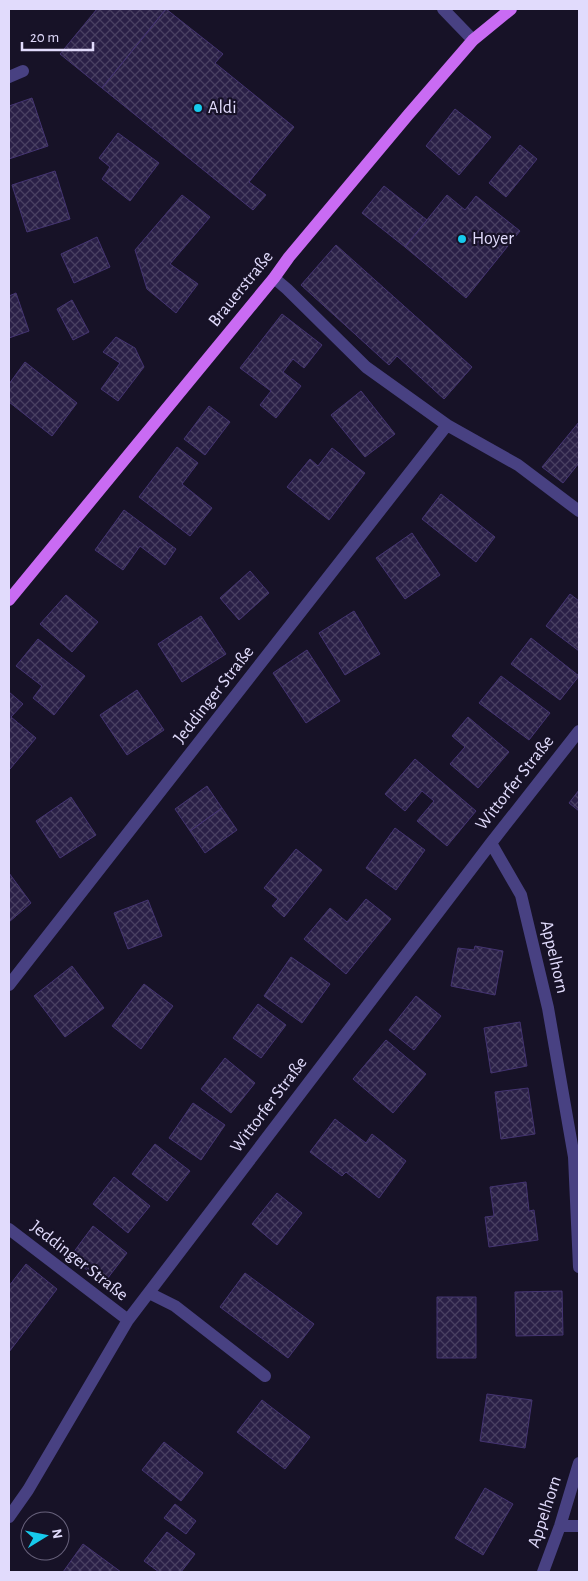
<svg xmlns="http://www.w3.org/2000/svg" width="588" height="1581" font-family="'Alegreya Sans',sans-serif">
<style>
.building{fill:url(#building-cross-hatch);stroke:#443471}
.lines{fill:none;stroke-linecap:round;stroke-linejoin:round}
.minor{stroke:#484182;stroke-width:12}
.major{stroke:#c96bf3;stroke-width:12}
.poi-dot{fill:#17caec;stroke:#171227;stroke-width:2}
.labels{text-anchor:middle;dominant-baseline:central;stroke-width:4.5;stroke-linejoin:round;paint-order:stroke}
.poi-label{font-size:18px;fill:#e1dbfc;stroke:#171227;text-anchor:start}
.street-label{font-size:18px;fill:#e1dbfc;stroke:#171227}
</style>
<defs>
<pattern id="building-cross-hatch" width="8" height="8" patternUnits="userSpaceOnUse" patternTransform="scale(1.25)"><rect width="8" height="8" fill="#2a2047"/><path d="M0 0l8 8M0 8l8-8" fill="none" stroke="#494062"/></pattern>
</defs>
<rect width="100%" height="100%" fill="#171227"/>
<path class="building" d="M 97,9 L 166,9 L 102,88 L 60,54 Z
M 166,9 L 223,54 L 215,63 L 294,127 L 249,182 L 266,195 L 253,210 L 102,88 Z
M 32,98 L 48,146 L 9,159 L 9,106 Z
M 455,109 L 491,137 L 459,175 L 426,146 Z
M 118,133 L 159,163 L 130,201 L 102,179 L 110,167 L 99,158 Z
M 520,145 L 537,159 L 506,197 L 489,183 Z
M 55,171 L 70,219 L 27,232 L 12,185 Z
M 384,186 L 427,220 L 405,247 L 362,213 Z
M 182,195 L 210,217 L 170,264 L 198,284 L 176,313 L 147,289 L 135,250 Z
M 447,195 L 465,210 L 476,196 L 520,231 L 466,298 L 405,247 Z
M 97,237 L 110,267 L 74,283 L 61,254 Z
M 336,245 L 472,367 L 444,399 L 397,356 L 389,365 L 301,285 Z
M 16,293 L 29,331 L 9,338 L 9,296 Z
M 72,300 L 89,332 L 73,340 L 57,309 Z
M 282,314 L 322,345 L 304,368 L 293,359 L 283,372 L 301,386 L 276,418 L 260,405 L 271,391 L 240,368 Z
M 116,337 L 135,348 L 144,367 L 118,401 L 101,389 L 120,363 L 103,352 Z
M 25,362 L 77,403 L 52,436 L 9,402 L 9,384 Z
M 361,391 L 395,434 L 365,457 L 331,415 Z
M 209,406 L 230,422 L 205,455 L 184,439 Z
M 579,422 L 579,463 L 563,483 L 542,467 Z
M 177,447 L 198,463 L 182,484 L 212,508 L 190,536 L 139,497 Z
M 332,448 L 365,473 L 329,520 L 287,487 L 310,459 L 318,466 Z
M 441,494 L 495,537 L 476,562 L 422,519 Z
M 124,510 L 176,549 L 165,565 L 140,546 L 123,570 L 95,550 Z
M 412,533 L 440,575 L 405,599 L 376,558 Z
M 250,571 L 269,593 L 239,620 L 220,598 Z
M 570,594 L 579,601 L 579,651 L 546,626 Z
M 66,595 L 98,622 L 72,652 L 40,624 Z
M 354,611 L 380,654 L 345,675 L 319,633 Z
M 201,616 L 226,654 L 182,682 L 158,644 Z
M 531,638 L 579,676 L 560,700 L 511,664 Z
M 38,639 L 85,676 L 54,715 L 33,698 L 42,686 L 16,666 Z
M 307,650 L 340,701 L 306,723 L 273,673 Z
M 501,676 L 550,713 L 529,740 L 479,703 Z
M 137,690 L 164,730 L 127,755 L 100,715 Z
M 9,692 L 23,704 L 11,717 L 36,738 L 10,769 L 9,767 Z
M 468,717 L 509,752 L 478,788 L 450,764 L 465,747 L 452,736 Z
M 415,759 L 476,811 L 447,846 L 417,821 L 434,801 L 422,791 L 405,811 L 385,794 Z
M 207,786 L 222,808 L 190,831 L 175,809 Z
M 579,790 L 579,811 L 569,803 Z
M 71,797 L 96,835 L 60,858 L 36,821 Z
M 222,808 L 237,830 L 205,853 L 190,831 Z
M 395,828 L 425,850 L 396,890 L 366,868 Z
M 296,849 L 322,870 L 284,917 L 272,906 L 278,899 L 264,888 Z
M 9,873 L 31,903 L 9,922 Z
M 366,899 L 391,919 L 346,974 L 304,939 L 330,908 L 347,922 Z
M 148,900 L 162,936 L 128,949 L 114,913 Z
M 475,946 L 503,951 L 495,995 L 451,986 L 458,948 L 474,950 Z
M 291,957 L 330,984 L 302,1023 L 264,996 Z
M 72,966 L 104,1008 L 65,1037 L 34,996 Z
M 144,984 L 173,1006 L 141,1049 L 112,1026 Z
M 416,996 L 441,1016 L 414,1050 L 389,1030 Z
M 258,1004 L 286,1025 L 261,1058 L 233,1038 Z
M 520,1022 L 527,1066 L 491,1073 L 484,1028 Z
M 386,1040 L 426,1074 L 393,1113 L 353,1079 Z
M 225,1058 L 255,1083 L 231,1113 L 201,1089 Z
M 528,1088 L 535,1134 L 501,1139 L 495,1092 Z
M 193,1103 L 225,1125 L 201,1160 L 169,1138 Z
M 335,1119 L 366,1143 L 372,1134 L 406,1161 L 379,1198 L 346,1172 L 342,1176 L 310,1152 Z
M 155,1144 L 190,1171 L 167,1201 L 132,1174 Z
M 114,1177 L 150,1206 L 128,1233 L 93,1204 Z
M 526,1182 L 529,1211 L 534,1210 L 538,1240 L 489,1247 L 485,1217 L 494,1216 L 490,1187 Z
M 277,1193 L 302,1213 L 277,1245 L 252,1224 Z
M 93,1226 L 127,1253 L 104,1283 L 70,1257 Z
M 26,1264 L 57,1289 L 9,1352 L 9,1286 Z
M 245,1273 L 314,1324 L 288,1358 L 220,1307 Z
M 562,1291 L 563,1335 L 516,1336 L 515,1292 Z
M 437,1297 L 476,1297 L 476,1358 L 437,1358 Z
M 487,1394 L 532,1400 L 525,1448 L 480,1441 Z
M 262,1400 L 310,1437 L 285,1469 L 237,1432 Z
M 164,1442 L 203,1473 L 181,1501 L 142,1470 Z
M 485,1488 L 513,1504 L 483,1555 L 455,1538 Z
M 175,1504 L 196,1521 L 186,1534 L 164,1518 Z
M 167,1532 L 195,1554 L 181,1572 L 159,1572 L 144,1561 Z
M 83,1544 L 121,1572 L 63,1572 Z"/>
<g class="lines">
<path class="minor" d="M 443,9 L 473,40
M 9,77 L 23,71
M 447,425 L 518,465 L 579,511
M 491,843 L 521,895 L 548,1008 L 574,1157 L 579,1267
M 9,985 L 447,425 L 366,367 L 287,289 L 274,278
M 9,1229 L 128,1320
M 149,1293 L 175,1306 L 265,1376
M 9,1517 L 28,1490 L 128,1320 L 491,843 L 579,731
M 560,1526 L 579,1526
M 543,1572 L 560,1526 L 579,1463"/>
<path class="major" d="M 9,600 L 274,278 L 289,257 L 408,115 L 473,40 L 511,9"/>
</g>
<g class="poi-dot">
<circle cx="198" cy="108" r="5"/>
<circle cx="462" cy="239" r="5"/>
</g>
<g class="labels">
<g class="poi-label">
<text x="208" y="108">Aldi</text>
<text x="472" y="239">Hoyer</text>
</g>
<g class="street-label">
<text transform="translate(241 289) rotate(-51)">Brauerstraße</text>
<text transform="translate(214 695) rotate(-52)">Jeddinger Straße</text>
<text transform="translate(515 783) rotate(-52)">Wittorfer Straße</text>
<text transform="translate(554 957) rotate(77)">Appelhorn</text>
<text transform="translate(269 1105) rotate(-53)">Wittorfer Straße</text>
<text transform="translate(79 1261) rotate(38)">Jeddinger Straße</text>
<text transform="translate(545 1512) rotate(-72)">Appelhorn</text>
</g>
</g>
<rect width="588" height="1581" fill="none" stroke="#e1dbfc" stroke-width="20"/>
<g transform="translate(45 1536) rotate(80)"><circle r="24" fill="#171227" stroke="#68627c"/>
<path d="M0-4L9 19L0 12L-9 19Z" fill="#17caec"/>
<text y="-8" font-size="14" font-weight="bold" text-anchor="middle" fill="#e1dbfc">N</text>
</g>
<path d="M22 42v8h71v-8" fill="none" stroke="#e1dbfc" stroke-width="2.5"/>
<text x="30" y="42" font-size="15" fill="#e1dbfc" stroke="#171227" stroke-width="4" paint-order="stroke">20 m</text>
</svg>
